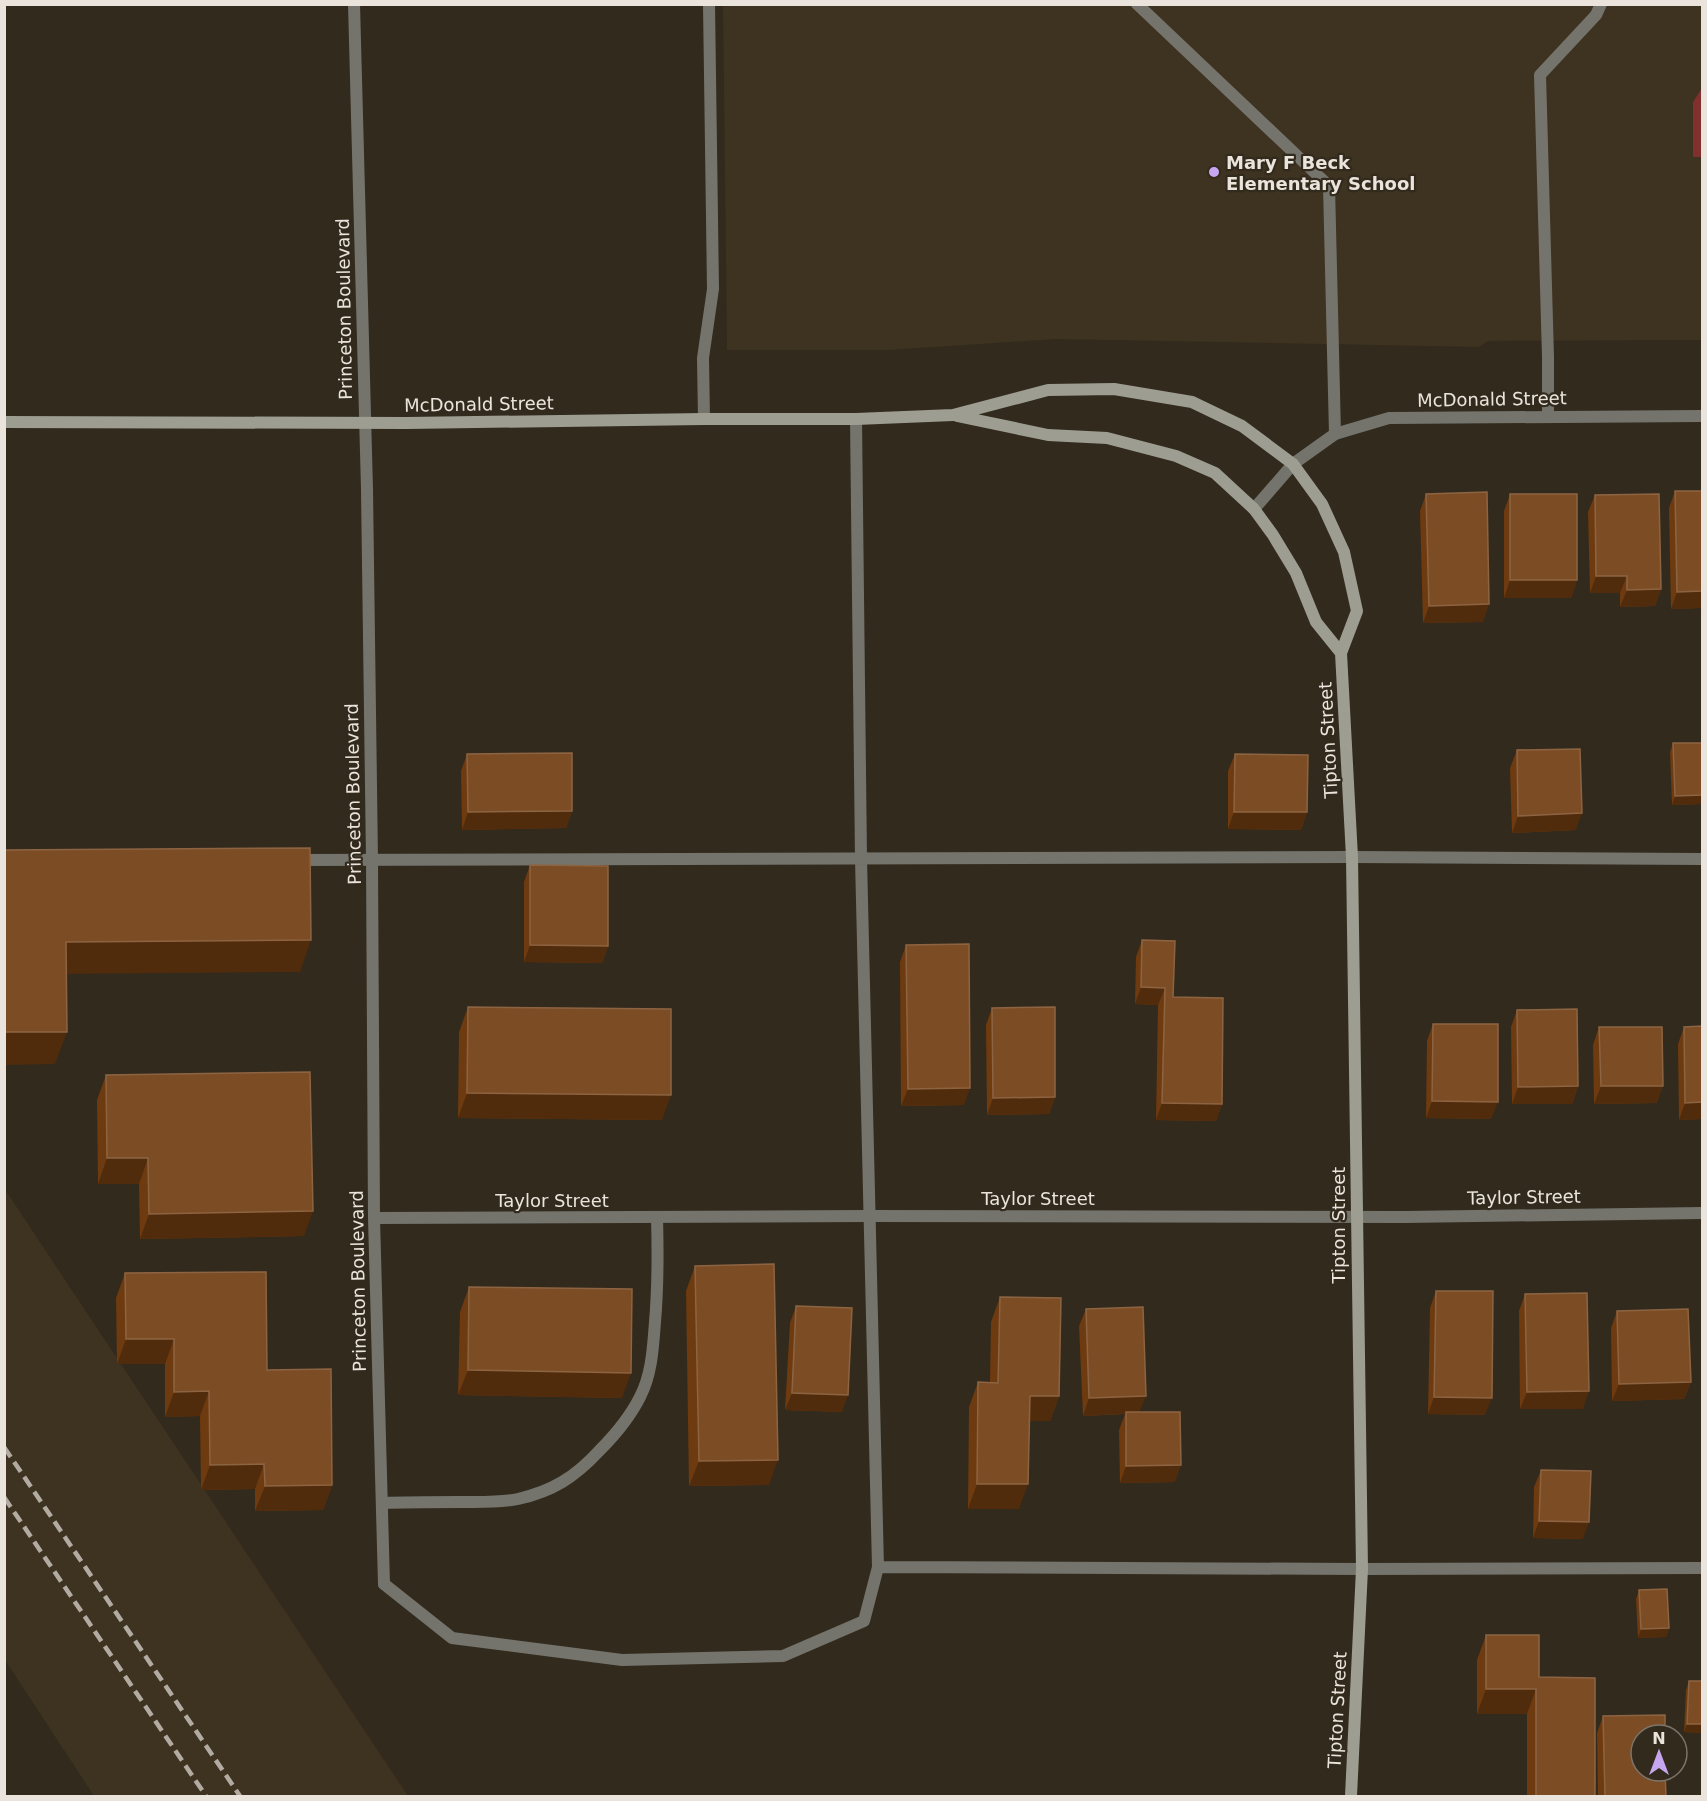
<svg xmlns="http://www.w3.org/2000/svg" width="1707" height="1801" font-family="'DejaVu Sans',sans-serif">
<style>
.built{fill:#3e3220}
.green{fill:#81302d}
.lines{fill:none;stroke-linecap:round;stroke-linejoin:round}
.lane{stroke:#74746d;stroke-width:12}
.street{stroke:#74746d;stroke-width:12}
.secondary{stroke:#9d9d91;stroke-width:12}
.rail{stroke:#b2aba2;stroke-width:4.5;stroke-dasharray:12 6;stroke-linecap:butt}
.wall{fill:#6e3a0f}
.shaded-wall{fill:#512c0c}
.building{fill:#7c4c25;stroke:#8d6442;stroke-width:1.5}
.poi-dot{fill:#c7a6f0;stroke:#322a1d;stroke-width:2}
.labels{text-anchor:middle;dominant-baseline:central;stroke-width:4.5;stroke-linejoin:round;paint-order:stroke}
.poi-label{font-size:18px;font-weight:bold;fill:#eae4dc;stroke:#322a1d;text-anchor:start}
.street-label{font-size:18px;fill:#eae4dc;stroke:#322a1d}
</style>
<rect width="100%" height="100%" fill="#322a1d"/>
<path class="built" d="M 723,5 L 1702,5 L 1702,340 L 1488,341 L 1479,347 L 1056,339 L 889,350 L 727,350 Z
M 4,1188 L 408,1796 L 94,1796 L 5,1660 Z"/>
<path class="green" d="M 1702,88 L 1702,157 L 1693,157 L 1693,102 Z"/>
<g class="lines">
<path class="lane" d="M 1137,4 L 1329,186 L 1335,434
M 1548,417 L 1548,357 L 1540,75 L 1596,15 L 1601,4
M 704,419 L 703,358 L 713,289 L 709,4
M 294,860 L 1352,857 L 1702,859
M 382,1503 C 408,1502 433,1502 459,1502 C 479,1502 499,1503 518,1499 C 553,1491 575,1477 599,1451 C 615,1435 630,1417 640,1397 C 652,1374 653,1347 655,1322 C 658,1287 658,1252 657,1217
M 878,1567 L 1362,1569 L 1702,1568
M 384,1584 L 452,1638 L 622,1660 L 783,1656 L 864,1621 L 878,1567 L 861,859 L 856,419"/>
<path class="street" d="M 354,4 L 367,489 L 372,860 L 374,1218 L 384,1584
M 1254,509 L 1293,464 L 1335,434 L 1389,418 L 1702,416
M 374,1218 L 868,1216 L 1405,1217 L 1702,1213"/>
<path class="secondary" d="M 957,416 L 1048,435 L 1107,438 L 1176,456 L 1215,473 L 1254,509 L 1273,535 L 1296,573 L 1316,622 L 1341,653
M 4,422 L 407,423 L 704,419 L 856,419 L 953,415 L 1048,390 L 1114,389 L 1192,402 L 1242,426 L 1293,464 L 1322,504 L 1344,552 L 1357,611 L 1341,653 L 1352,857 L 1362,1569 L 1351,1796"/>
<path class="rail" d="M 4,1447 L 240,1796
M 4,1497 L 206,1796"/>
</g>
<path class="wall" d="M 1675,491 L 1702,491 L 1702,608 L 1671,609 L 1669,508 Z
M 1426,494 L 1483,622 L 1423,623 L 1420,511 Z
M 1510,494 L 1577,580 L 1571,598 L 1504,598 L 1504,511 Z
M 1595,495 L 1661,589 L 1655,606 L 1620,607 L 1620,593 L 1590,593 L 1588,512 Z
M 1673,743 L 1702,743 L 1702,804 L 1672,805 L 1670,752 Z
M 1517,750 L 1576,830 L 1512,833 L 1510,768 Z
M 467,754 L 572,811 L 566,828 L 462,830 L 461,771 Z
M 1235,754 L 1307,812 L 1301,830 L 1228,829 L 1228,771 Z
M 530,865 L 608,946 L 602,963 L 524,962 L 524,882 Z
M 1142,940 L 1173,997 L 1222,1104 L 1216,1121 L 1156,1120 L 1158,1005 L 1135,1004 L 1136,957 Z
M 906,945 L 964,1105 L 901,1106 L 900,962 Z
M 468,1007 L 662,1120 L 458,1118 L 459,1032 Z
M 992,1008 L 1055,1097 L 1049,1114 L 987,1115 L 986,1025 Z
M 1517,1010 L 1578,1086 L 1572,1104 L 1512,1104 L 1511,1027 Z
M 1433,1024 L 1491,1119 L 1426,1118 L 1427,1041 Z
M 1702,1026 L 1702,1119 L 1679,1120 L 1678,1044 L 1684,1027 Z
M 1599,1027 L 1657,1103 L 1594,1104 L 1593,1045 Z
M 106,1075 L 304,1236 L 140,1239 L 139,1184 L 98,1184 L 97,1100 Z
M 695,1266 L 769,1485 L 689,1486 L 686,1291 Z
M 125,1273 L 267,1370 L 332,1485 L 323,1510 L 255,1511 L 255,1489 L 201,1490 L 200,1416 L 165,1417 L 165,1364 L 117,1364 L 116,1298 Z
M 469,1287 L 622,1398 L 458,1395 L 460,1312 Z
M 1436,1291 L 1485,1415 L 1428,1414 L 1430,1308 Z
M 1525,1294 L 1583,1409 L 1520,1409 L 1519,1311 Z
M 1000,1297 L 1059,1396 L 1050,1421 L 1029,1421 L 1019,1509 L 968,1509 L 969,1407 L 978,1382 L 990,1382 L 991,1322 Z
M 796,1306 L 842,1412 L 785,1410 L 790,1323 Z
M 1086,1309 L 1140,1412 L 1175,1482 L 1120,1483 L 1119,1430 L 1125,1414 L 1083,1416 L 1079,1326 Z
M 1617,1311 L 1691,1382 L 1684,1399 L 1612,1401 L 1611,1328 Z
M 1541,1470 L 1583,1539 L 1533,1538 L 1534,1487 Z
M 1639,1590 L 1669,1628 L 1666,1637 L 1638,1638 L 1636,1599 Z
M 1486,1635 L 1539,1677 L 1595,1797 L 1527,1797 L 1527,1714 L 1477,1714 L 1477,1660 Z
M 1689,1681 L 1702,1681 L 1702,1733 L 1684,1732 L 1686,1690 Z
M 1603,1716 L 1666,1797 L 1598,1797 L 1597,1733 Z"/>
<path class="shaded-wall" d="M 1596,576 L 1627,576 L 1620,593 L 1590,593 Z
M 1510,580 L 1577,580 L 1571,598 L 1504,598 Z
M 1661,589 L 1655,606 L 1620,607 L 1627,590 Z
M 1702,591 L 1702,608 L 1671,609 L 1677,592 Z
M 1489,604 L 1483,622 L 1423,623 L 1429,606 Z
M 1702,795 L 1702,804 L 1672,805 L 1675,796 Z
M 572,811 L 566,828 L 462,830 L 468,812 Z
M 1234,812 L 1307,812 L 1301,830 L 1228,829 Z
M 1582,813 L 1576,830 L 1512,833 L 1518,816 Z
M 311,940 L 300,972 L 54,974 L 66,942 Z
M 530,945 L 608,946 L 602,963 L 524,962 Z
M 1141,987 L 1165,988 L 1158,1005 L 1135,1004 Z
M 4,1032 L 67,1032 L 55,1064 L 4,1065 Z
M 1578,1086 L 1572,1104 L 1512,1104 L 1518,1087 Z
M 1601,1086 L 1663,1086 L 1657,1103 L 1594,1104 Z
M 970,1088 L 964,1105 L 901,1106 L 908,1089 Z
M 467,1093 L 671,1095 L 662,1120 L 458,1118 Z
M 1055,1097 L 1049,1114 L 987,1115 L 993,1098 Z
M 1432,1101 L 1498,1102 L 1491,1119 L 1426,1118 Z
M 1702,1102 L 1702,1119 L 1679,1120 L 1685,1103 Z
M 1162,1103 L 1222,1104 L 1216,1121 L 1156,1120 Z
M 107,1158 L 148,1158 L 139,1184 L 98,1184 Z
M 313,1211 L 304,1236 L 140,1239 L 149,1214 Z
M 126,1339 L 174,1339 L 165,1364 L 117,1364 Z
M 468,1370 L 631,1373 L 622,1398 L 458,1395 Z
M 1691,1382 L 1684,1399 L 1612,1401 L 1619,1384 Z
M 209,1391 L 200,1416 L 165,1417 L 174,1392 Z
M 1589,1391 L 1583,1409 L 1520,1409 L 1527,1392 Z
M 792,1393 L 848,1395 L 842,1412 L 785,1410 Z
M 1030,1396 L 1059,1396 L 1050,1421 L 1021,1421 Z
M 1146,1396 L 1139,1413 L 1083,1416 L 1089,1398 Z
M 1434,1397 L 1492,1398 L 1485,1415 L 1428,1414 Z
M 778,1460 L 769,1485 L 689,1486 L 699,1461 Z
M 264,1464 L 255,1489 L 201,1490 L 210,1465 Z
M 1181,1465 L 1175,1482 L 1120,1483 L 1126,1466 Z
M 977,1484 L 1028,1484 L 1019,1509 L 968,1509 Z
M 332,1485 L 323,1510 L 255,1511 L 265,1486 Z
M 1539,1521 L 1589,1522 L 1583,1539 L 1533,1538 Z
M 1669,1628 L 1666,1637 L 1638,1638 L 1641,1629 Z
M 1486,1689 L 1536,1689 L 1527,1714 L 1477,1714 Z
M 1687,1724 L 1702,1724 L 1702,1733 L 1684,1732 Z"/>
<path class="building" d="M 1675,491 L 1702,491 L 1702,591 L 1677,592 Z
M 1487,492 L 1489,604 L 1429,606 L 1426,494 Z
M 1510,494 L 1577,494 L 1577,580 L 1510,580 Z
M 1659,494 L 1661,589 L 1627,590 L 1627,576 L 1596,576 L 1595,495 Z
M 1673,743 L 1702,743 L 1702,795 L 1675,796 Z
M 1580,749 L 1582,813 L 1518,816 L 1517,750 Z
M 572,753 L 572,811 L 468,812 L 467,754 Z
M 1235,754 L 1308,755 L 1307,812 L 1234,812 Z
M 310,848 L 311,940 L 66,942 L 67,1032 L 4,1032 L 4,850 Z
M 530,865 L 608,866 L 608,946 L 530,945 Z
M 1142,940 L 1175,941 L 1173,997 L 1223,998 L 1222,1104 L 1162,1103 L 1165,988 L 1141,987 Z
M 969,944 L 970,1088 L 908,1089 L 906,945 Z
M 468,1007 L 671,1009 L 671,1095 L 467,1093 Z
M 1055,1007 L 1055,1097 L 993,1098 L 992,1008 Z
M 1577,1009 L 1578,1086 L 1518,1087 L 1517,1010 Z
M 1433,1024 L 1498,1024 L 1498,1102 L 1432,1101 Z
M 1702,1026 L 1702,1102 L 1685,1103 L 1684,1027 Z
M 1599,1027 L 1662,1027 L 1663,1086 L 1601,1086 Z
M 310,1072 L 313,1211 L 149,1214 L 148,1158 L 107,1158 L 106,1075 Z
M 774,1264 L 778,1460 L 699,1461 L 695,1266 Z
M 266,1272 L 267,1370 L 331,1369 L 332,1485 L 265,1486 L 264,1464 L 210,1465 L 209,1391 L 174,1392 L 174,1339 L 126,1339 L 125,1273 Z
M 469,1287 L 632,1289 L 631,1373 L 468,1370 Z
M 1436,1291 L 1493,1291 L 1492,1398 L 1434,1397 Z
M 1587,1293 L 1589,1391 L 1527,1392 L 1525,1294 Z
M 1000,1297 L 1061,1298 L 1059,1396 L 1030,1396 L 1028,1484 L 977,1484 L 978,1382 L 998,1383 Z
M 796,1306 L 852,1308 L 848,1395 L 792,1393 Z
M 1143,1307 L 1146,1396 L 1089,1398 L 1086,1309 Z
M 1688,1309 L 1691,1382 L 1619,1384 L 1617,1311 Z
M 1126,1412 L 1180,1412 L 1181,1465 L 1126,1466 Z
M 1541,1470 L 1591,1471 L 1589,1522 L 1539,1521 Z
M 1667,1589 L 1669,1628 L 1641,1629 L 1639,1590 Z
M 1486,1635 L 1539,1635 L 1539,1677 L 1595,1678 L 1595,1797 L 1536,1797 L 1536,1689 L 1486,1689 Z
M 1689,1681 L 1702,1681 L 1702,1724 L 1687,1724 Z
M 1665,1715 L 1665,1735 L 1641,1735 L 1641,1771 L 1665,1771 L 1666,1797 L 1605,1797 L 1603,1716 Z"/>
<circle class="poi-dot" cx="1214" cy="172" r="6"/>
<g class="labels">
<g class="poi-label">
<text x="1226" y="162">Mary F Beck<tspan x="1226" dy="21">Elementary School</tspan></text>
</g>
<g class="street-label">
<text transform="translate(344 309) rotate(-91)">Princeton Boulevard</text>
<text transform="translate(1492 399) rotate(-1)">McDonald Street</text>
<text transform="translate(479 404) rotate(-1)">McDonald Street</text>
<text transform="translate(1328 740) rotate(-93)">Tipton Street</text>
<text transform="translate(353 794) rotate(-91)">Princeton Boulevard</text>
<text transform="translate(1524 1197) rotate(-1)">Taylor Street</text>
<text x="1038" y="1198">Taylor Street</text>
<text x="552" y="1200">Taylor Street</text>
<text transform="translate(1338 1225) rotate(-90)">Tipton Street</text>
<text transform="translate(358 1281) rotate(-91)">Princeton Boulevard</text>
<text transform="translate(1337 1710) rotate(-87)">Tipton Street</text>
</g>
</g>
<rect width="1707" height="1801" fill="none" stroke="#eae4dc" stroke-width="12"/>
<g transform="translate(1659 1753)"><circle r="28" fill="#322a1d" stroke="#7c7469" stroke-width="1.5"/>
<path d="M0-4.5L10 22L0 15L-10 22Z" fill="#c7a6f0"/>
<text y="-9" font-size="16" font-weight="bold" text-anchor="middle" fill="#eae4dc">N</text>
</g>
</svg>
